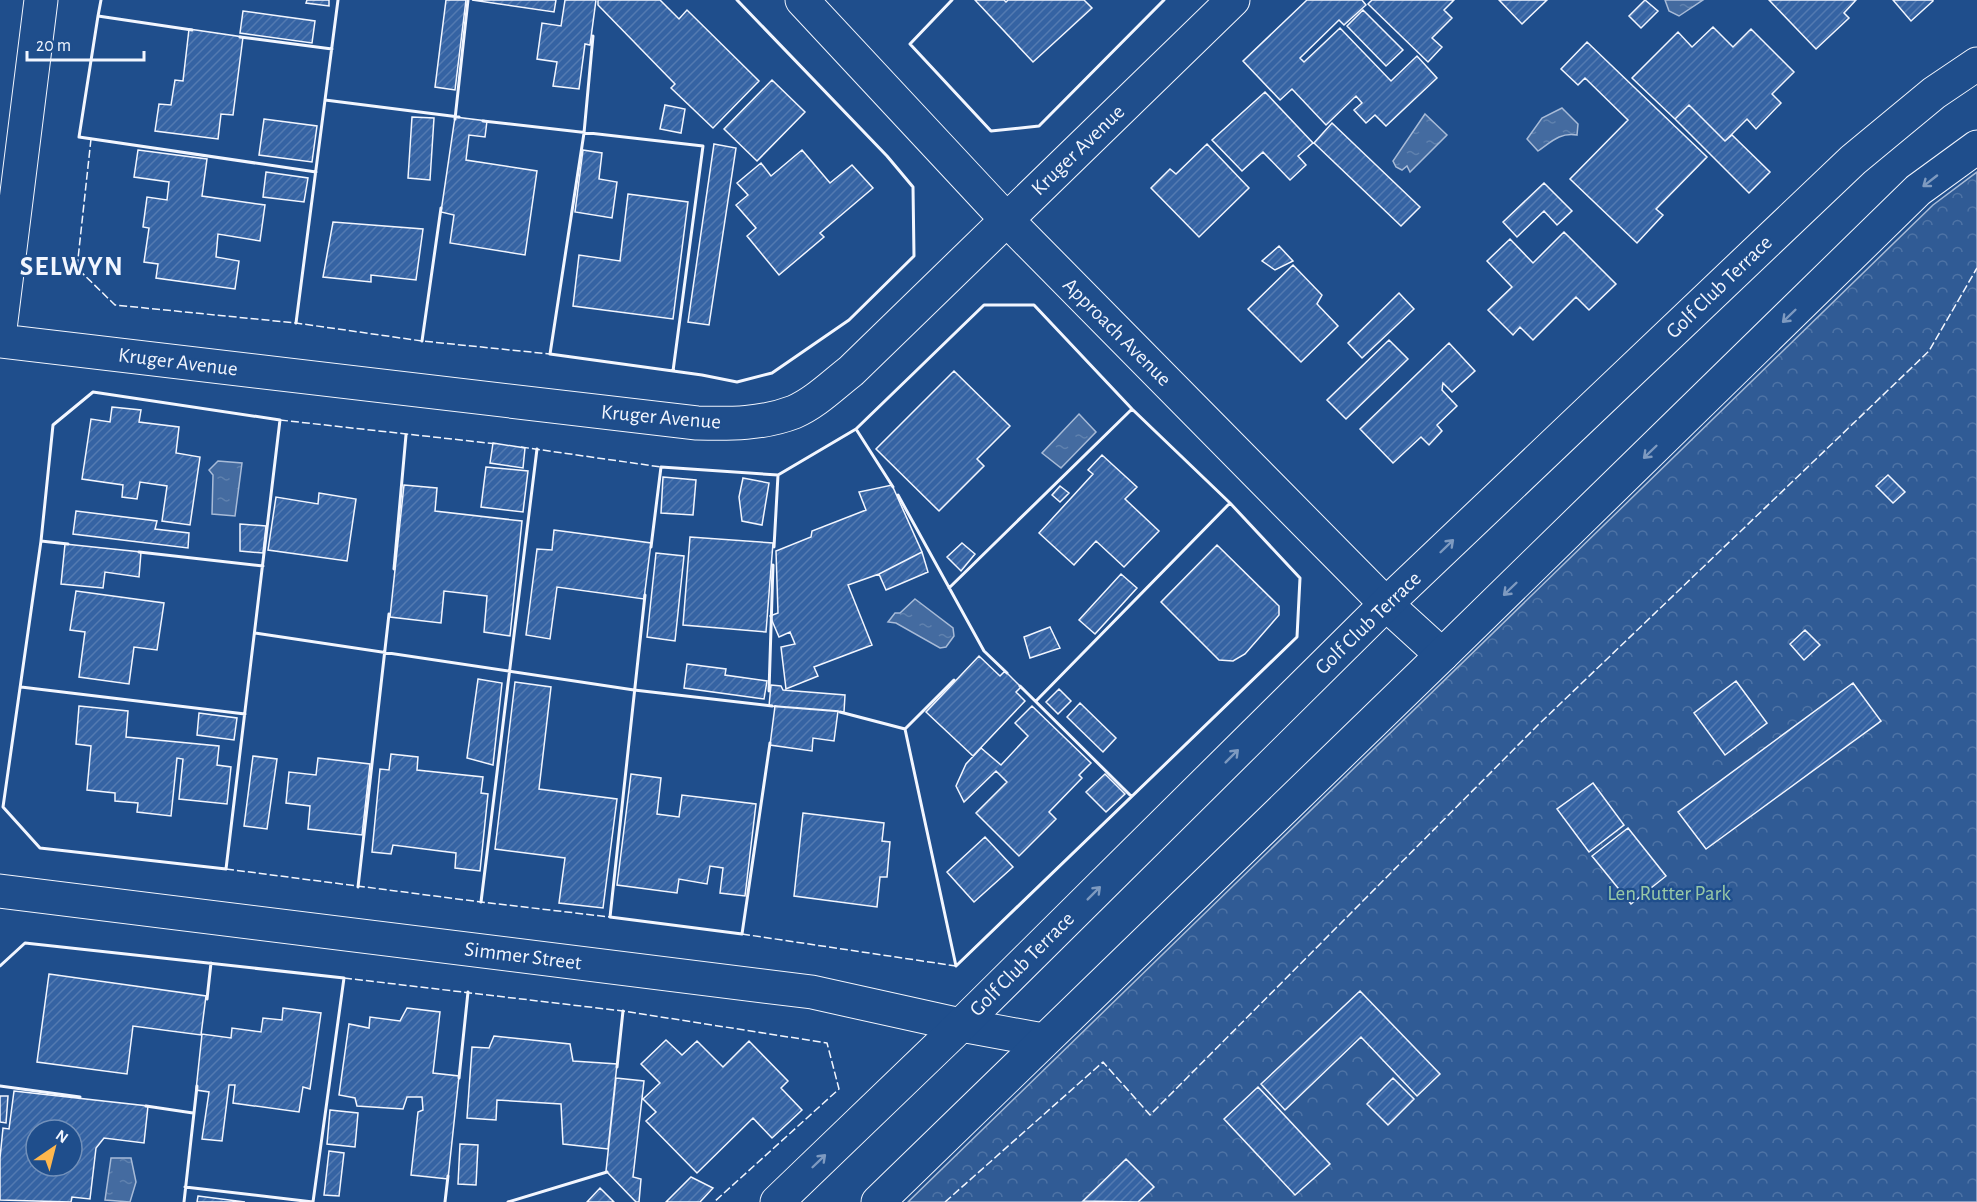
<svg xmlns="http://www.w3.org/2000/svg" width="1977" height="1202" font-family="'Alegreya Sans',sans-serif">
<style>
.park{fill:url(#park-crowns);stroke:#a8bbd7;stroke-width:1.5}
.water{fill:url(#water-ripples);stroke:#a8bbd7;stroke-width:1.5}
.building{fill:url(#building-hatch);stroke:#f2f6ff;stroke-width:1.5;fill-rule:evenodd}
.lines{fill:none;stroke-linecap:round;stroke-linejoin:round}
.street-casing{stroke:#f2f6ff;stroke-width:35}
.secondary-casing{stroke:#f2f6ff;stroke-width:35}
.street{stroke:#1f4e8c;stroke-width:33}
.secondary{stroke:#1f4e8c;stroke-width:33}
.fence{stroke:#f2f6ff;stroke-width:1.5;stroke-dasharray:8 3;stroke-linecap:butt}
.wall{stroke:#f2f6ff;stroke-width:3}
.oneway{stroke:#7e9ac0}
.labels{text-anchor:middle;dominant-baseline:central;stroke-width:4.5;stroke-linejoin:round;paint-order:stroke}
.street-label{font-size:21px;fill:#f2f6ff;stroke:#1f4e8c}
.park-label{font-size:21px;fill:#97c8a6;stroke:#1f4e8c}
.district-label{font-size:27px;font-weight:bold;letter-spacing:1.5px;fill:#f2f6ff;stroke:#1f4e8c}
</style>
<defs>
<pattern id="park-crowns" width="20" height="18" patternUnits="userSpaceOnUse" patternTransform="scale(1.5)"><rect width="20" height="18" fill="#305b95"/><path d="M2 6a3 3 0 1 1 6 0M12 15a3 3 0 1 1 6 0" fill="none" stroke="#4e73a5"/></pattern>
<pattern id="water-ripples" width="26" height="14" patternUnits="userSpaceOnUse" patternTransform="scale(1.5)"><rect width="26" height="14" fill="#446ba0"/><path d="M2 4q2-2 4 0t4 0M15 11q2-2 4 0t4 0" fill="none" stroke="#5f81ae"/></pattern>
<pattern id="building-hatch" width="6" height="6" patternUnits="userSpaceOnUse" patternTransform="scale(1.5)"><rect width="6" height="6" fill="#3563a3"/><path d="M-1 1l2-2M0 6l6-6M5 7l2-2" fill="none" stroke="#537ab1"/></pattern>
</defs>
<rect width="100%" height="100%" fill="#1f4e8c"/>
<path class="park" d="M 1977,172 L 1977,1202 L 908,1202 L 1933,205 Z"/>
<path class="water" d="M 1665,0 L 1703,0 L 1679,16 L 1669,11 Z
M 1562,108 L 1578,124 L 1577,135 C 1560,132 1551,142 1538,151 L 1527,139 L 1542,118 Z
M 1425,114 L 1447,135 L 1410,172 L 1407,166 L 1402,170 L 1396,167 L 1393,161 Z
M 1079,414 L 1096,432 L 1061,468 L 1042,453 Z
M 218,461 L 242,463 L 235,516 L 212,514 L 213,475 L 209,470 Z
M 915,599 L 953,628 L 954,636 L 946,647 L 940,648 L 896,623 L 888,622 L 895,613 L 900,613 Z
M 111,1158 L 131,1158 L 136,1182 L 130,1202 L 105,1200 Z"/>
<path class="building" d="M 307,0 L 329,0 L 329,6 L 306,3 Z
M 446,0 L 466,0 L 455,90 L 435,87 Z
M 472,0 L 556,0 L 554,12 Z
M 565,0 L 596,0 L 590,45 L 585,44 L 579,89 L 553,86 L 557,62 L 537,59 L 542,23 L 561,26 Z
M 598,0 L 660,0 L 679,19 L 687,10 L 759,81 L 713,128 L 671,88 L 675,84 L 598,5 Z
M 975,0 L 1004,0 L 1006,2 L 1008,0 L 1084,0 L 1092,8 L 1033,62 Z
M 1307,0 L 1362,0 L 1366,5 L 1344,25 L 1339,20 L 1300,58 L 1304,62 L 1340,28 L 1391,81 L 1417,56 L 1437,78 L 1386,126 L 1375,115 L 1366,123 L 1354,110 L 1362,103 L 1356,96 L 1326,125 L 1292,89 L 1280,100 L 1243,61 Z
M 1372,0 L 1454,0 L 1444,10 L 1452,18 L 1432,38 L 1442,47 L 1428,62 L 1368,4 Z
M 1499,0 L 1547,0 L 1522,24 Z
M 1645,0 L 1658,11 L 1641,28 L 1629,16 Z
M 1769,0 L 1856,0 L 1844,13 L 1849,18 L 1816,49 Z
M 1893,0 L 1933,0 L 1933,1 L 1911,21 Z
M 1363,10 L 1403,50 L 1386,66 L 1347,26 Z
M 243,11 L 315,21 L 312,43 L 240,33 Z
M 1713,27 L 1733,47 L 1751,29 L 1794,72 L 1772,94 L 1781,103 L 1756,129 L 1747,119 L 1725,141 L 1689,105 L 1675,119 L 1632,78 L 1678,32 L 1692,47 Z
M 189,29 L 243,37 L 233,115 L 221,114 L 218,139 L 155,131 L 159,104 L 171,105 L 175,80 L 183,81 Z
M 1587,42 L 1707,157 L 1656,209 L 1663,215 L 1637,243 L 1570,179 L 1628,120 L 1585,78 L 1578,85 L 1561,69 Z
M 772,80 L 805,112 L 757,161 L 724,129 Z
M 1265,92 L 1313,143 L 1298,156 L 1306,165 L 1290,180 L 1263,152 L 1242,171 L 1212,140 Z
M 665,105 L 685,109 L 681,133 L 660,129 Z
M 1689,105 L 1725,141 L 1732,135 L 1770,172 L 1749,193 L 1675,119 Z
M 412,117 L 434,118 L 430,180 L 408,178 Z
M 455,117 L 487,121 L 485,137 L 469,135 L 466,160 L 537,171 L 525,255 L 450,243 L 454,215 L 441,212 Z
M 264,119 L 317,126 L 312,162 L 259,155 Z
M 1332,123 L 1420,207 L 1401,226 L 1314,143 Z
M 714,144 L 736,148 L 709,325 L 688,322 Z
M 1207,144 L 1249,188 L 1199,237 L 1151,188 L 1170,169 L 1176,174 Z
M 138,150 L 207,159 L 202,196 L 265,205 L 260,241 L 218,234 L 216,257 L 239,261 L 235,289 L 156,278 L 158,264 L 144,262 L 149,228 L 143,227 L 147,197 L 167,200 L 169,182 L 134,177 Z
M 583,150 L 602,153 L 599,179 L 617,182 L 612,218 L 575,212 Z
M 802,150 L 830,183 L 852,165 L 873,188 L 820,233 L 824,237 L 779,275 L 747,236 L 756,228 L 736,205 L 748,195 L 737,183 L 761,163 L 771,176 Z
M 266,172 L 308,178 L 304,202 L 263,197 Z
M 1544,183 L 1572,211 L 1557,225 L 1544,211 L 1517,237 L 1503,222 Z
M 628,194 L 688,202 L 673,319 L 573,306 L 579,255 L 620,261 Z
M 333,222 L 423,229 L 416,280 L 371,275 L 371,282 L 323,277 Z
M 1564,232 L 1616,284 L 1589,310 L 1576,297 L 1533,340 L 1520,327 L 1513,335 L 1488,310 L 1512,287 L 1487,261 L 1510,239 L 1533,263 Z
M 1279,246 L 1293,261 L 1275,270 L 1262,261 Z
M 1293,265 L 1322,295 L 1317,304 L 1338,326 L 1301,362 L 1248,309 Z
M 1399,293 L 1414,309 L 1362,358 L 1348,343 Z
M 1389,340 L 1408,359 L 1346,419 L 1327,400 Z
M 1449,343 L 1475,371 L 1452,392 L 1443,383 L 1442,390 L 1457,406 L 1437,425 L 1442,431 L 1429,445 L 1421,437 L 1393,463 L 1360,429 Z
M 954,371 L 1010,426 L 977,459 L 984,466 L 939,511 L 876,449 Z
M 112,407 L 141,410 L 139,422 L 179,427 L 176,453 L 200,457 L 190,525 L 162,521 L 167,486 L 140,482 L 137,499 L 122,497 L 123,485 L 82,479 L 91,419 L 110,422 Z
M 493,443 L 525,448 L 523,468 L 490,463 Z
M 1102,455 L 1137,487 L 1125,499 L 1159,531 L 1124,567 L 1096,541 L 1074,565 L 1039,533 L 1093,474 L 1088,470 Z
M 486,467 L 528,471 L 523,512 L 481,507 Z
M 1888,475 L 1905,492 L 1893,503 L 1876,486 Z
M 663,477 L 696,480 L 693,515 L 661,513 Z
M 743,478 L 769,483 L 762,525 L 742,521 L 739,497 Z
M 404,485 L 437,488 L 435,511 L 522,521 L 510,636 L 484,632 L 487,596 L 444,591 L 441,623 L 390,617 Z
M 892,485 L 922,552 L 879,574 L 848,585 L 872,645 L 814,667 L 818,676 L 786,689 L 781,647 L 795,644 L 790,632 L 779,637 L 770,616 L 778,613 L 776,551 L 811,537 L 812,531 L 866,510 L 859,492 Z
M 1060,486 L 1069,493 L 1060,502 L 1052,495 Z
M 319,493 L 356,499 L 347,561 L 268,550 L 276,497 L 318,504 Z
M 76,511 L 157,521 L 155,529 L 189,533 L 188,548 L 73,534 Z
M 240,524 L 266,526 L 263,553 L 240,551 Z
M 554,530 L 651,543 L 644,599 L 557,587 L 550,639 L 526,635 L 537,549 L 552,550 Z
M 690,537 L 773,543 L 766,632 L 683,625 Z
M 962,543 L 975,554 L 961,571 L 947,557 Z
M 65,544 L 141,552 L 139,577 L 105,572 L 103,588 L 61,584 Z
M 1217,545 L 1279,606 L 1279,615 L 1245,654 L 1233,661 L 1219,660 L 1161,602 Z
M 922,552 L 928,572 L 886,590 L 879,574 Z
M 656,553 L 684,556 L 675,641 L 647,637 Z
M 1121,574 L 1137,588 L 1095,634 L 1079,620 Z
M 76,591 L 164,603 L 157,650 L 134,647 L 129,684 L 79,677 L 85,632 L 70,630 Z
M 1050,627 L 1060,648 L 1030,658 L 1024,637 Z
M 1805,630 L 1820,645 L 1804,660 L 1790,644 Z
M 979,656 L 1000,676 L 1005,671 L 1021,687 L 1016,692 L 1025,701 L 973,756 L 926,712 Z
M 687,664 L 726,669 L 725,675 L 767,681 L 764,699 L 684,688 Z
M 478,679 L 502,683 L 493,765 L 467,758 Z
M 1736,681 L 1767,723 L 1725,755 L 1694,713 Z
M 515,682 L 551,687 L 539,789 L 617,799 L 603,908 L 559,903 L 565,858 L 495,849 Z
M 1853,683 L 1881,721 L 1706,849 L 1678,812 Z
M 771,685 L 781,686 L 783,690 L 845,695 L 844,712 L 769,706 Z
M 1059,689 L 1071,701 L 1058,714 L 1046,702 Z
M 1080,703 L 1116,738 L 1103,752 L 1067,717 Z
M 79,706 L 128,711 L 126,737 L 219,746 L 217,765 L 231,767 L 227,804 L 179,799 L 183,759 L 177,758 L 171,816 L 137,812 L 138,803 L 115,801 L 115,793 L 87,790 L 91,746 L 76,744 Z
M 775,706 L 838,711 L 834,741 L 813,738 L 812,751 L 770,745 Z
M 1032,706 L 1091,763 L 1079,775 L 1082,778 L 1049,812 L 1056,819 L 1019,856 L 976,813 L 1007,782 L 996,771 L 964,802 L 956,786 L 966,764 L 981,748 L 1001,765 L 1028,736 L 1015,723 Z
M 199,713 L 237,718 L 234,740 L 197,735 Z
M 391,754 L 418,757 L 417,770 L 483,777 L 481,793 L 488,794 L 480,871 L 455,868 L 456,853 L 393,845 L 391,854 L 372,852 L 380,769 L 389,770 Z
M 253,756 L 277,759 L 267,829 L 244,826 Z
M 318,758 L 370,764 L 362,835 L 308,829 L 310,806 L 286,803 L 289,772 L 316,775 Z
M 631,774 L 661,778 L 657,814 L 679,817 L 682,795 L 756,804 L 745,896 L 720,893 L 723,868 L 710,866 L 707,884 L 679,879 L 677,893 L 617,885 Z
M 1105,774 L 1125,794 L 1106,812 L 1086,792 Z
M 1593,783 L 1624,825 L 1589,852 L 1557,809 Z
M 803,813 L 884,823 L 882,841 L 890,842 L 887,877 L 880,877 L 877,907 L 794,896 Z
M 1628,828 L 1666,876 L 1631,904 L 1592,856 Z
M 985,837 L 1013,867 L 974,902 L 947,872 Z
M 49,974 L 206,996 L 201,1035 L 133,1026 L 127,1074 L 37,1062 Z
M 1360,991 L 1440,1074 L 1417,1096 L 1361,1037 L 1285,1110 L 1261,1084 Z
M 283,1008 L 321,1013 L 310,1089 L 303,1087 L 299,1112 L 233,1103 L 235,1085 L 229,1085 L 222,1141 L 202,1139 L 209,1092 L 196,1090 L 202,1034 L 231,1038 L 232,1028 L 261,1032 L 263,1018 L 282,1020 Z
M 407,1008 L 440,1012 L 433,1073 L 459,1076 L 448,1179 L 411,1175 L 418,1112 L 423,1110 L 422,1097 L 407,1097 L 403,1109 L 357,1106 L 355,1098 L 339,1095 L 349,1024 L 369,1028 L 370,1017 L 400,1021 Z
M 494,1036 L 570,1044 L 573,1061 L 617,1064 L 608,1149 L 563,1144 L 561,1104 L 497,1100 L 496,1120 L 467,1118 L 472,1047 L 489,1048 Z
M 666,1040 L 682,1055 L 697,1041 L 723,1067 L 749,1041 L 788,1081 L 781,1088 L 802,1110 L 772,1138 L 753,1118 L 697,1173 L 646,1121 L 656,1112 L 643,1099 L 660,1083 L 641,1064 Z
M 616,1078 L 644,1081 L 633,1177 L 641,1179 L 639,1202 L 636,1202 L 606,1171 Z
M 1393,1078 L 1414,1099 L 1388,1125 L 1367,1104 Z
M 1258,1087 L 1330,1164 L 1295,1195 L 1224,1119 Z
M 14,1091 L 148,1106 L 144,1143 L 104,1138 L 96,1148 L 90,1199 L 72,1197 L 71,1202 L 0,1200 L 0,1158 L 3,1128 L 9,1129 ZM 36,1130 L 72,1130 L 72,1166 L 36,1166 Z
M 0,1096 L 8,1096 L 6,1123 L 0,1122 Z
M 330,1110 L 358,1113 L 355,1147 L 327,1144 Z
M 460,1144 L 478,1145 L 476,1185 L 458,1184 Z
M 329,1151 L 344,1153 L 339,1196 L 324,1195 Z
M 1126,1159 L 1154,1187 L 1138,1202 L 1083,1201 Z
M 691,1177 L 713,1188 L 700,1202 L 666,1202 Z
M 600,1188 L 614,1202 L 587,1202 Z
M 198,1196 L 245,1202 L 197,1202 Z"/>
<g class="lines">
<g class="street-casing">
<path id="street" d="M 802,0 L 1007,220 L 1386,604 L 1442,655
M 0,329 L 41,0
M 0,341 L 697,423 C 730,424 763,424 794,412 C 815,403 833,385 851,371 L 1233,0
M 0,891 L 812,992 L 961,1025 L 1043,1040"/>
</g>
<g class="secondary-casing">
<path id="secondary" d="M 777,1202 L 961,1025 L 1386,604 L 1853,160 L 1934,93 L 1977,64
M 878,1202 L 1442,655 L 1918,190 L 1977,147"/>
</g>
<use href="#street" class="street"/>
<use href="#secondary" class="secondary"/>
<path class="fence" d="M 91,139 L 77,268 L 115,305 L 296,323 L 422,341 L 550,354
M 280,420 L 497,444
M 521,447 L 661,467
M 226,869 L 481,902 L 610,917
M 742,934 L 956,966
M 344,978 L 623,1011 L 827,1043 L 839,1089 L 714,1202
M 945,1202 L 1103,1062 L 1150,1115 L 1538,725 L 1929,351 L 1977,268"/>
<path class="wall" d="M 101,0 L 98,16 L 192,30
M 952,0 L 910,44 L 991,131 L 1039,126 L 1164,0
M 98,16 L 79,137 L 316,172
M 593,36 L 584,133 L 550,354 L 702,375 L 737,382 L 772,373 L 849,320 L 914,256 L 913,187 L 887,156 L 737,0
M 240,37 L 332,49
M 325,100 L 459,117
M 455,119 L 468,0
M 483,121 L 703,146 L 673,371
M 296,323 L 338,0
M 422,341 L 441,208
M 93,392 L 280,420 L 226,869 L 40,848 L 3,807 L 41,541 L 53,425 Z
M 856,429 L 893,487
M 898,495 L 984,651 L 1007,673
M 41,541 L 68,544
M 651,547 L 661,467 L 778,475
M 774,547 L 778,475 L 856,429 L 984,305 L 1034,305 L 1132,409 L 1230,503 L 1300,578 L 1297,637 L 956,966
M 139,552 L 263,566
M 394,569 L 406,435
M 949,588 L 1132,409
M 645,595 L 610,917 L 742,934 L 770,743
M 255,633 L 634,690 L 772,706
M 1020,686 L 1131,796
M 21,687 L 245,714
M 769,691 L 773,565
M 1036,701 L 1230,503
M 840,712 L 905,729 L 956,966
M 905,729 L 954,680
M 358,887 L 389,614
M 481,902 L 537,449
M 0,966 L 25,943 L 344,978 L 313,1202
M 207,999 L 211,963
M 617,1067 L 623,1011
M 459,1078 L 468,992
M 0,1086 L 80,1097
M 146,1106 L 193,1113
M 185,1187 L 313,1202
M 184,1202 L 197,1086
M 445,1202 L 448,1176
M 508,1202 L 607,1172"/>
</g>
<defs><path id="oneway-shaft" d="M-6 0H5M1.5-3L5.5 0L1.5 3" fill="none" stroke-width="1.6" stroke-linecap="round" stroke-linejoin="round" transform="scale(1.5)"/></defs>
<g class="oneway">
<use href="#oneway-shaft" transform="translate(1930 181) rotate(142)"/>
<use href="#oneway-shaft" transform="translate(1789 316) rotate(136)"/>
<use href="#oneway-shaft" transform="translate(1650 452) rotate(136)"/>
<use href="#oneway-shaft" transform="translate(1447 546) rotate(-44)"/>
<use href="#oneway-shaft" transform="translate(1510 589) rotate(136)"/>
<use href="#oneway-shaft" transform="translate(1232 756) rotate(-45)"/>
<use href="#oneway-shaft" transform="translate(1094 893) rotate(-45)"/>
<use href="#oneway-shaft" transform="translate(819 1161) rotate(-44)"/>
</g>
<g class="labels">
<g class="street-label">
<text transform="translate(1078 150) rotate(-44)">Kruger Avenue</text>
<text transform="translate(1719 287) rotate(-44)">Golf Club Terrace</text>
<text transform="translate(1117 332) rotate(45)">Approach Avenue</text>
<text transform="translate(178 362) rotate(7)">Kruger Avenue</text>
<text transform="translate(661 417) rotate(5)">Kruger Avenue</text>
<text transform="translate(1368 623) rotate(-44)">Golf Club Terrace</text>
<text transform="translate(523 956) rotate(7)">Simmer Street</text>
<text transform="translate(1022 964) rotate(-45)">Golf Club Terrace</text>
</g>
<g class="park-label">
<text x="1669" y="893">Len Rutter Park</text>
</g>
<g class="district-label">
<text x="72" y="266">SELWYN</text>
</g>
</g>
<g transform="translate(54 1148) rotate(35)"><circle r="28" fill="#1f4e8c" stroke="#7391ba" stroke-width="1.5"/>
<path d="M0-4.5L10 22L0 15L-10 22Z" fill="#ffb74d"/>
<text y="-9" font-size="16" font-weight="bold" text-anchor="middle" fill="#f2f6ff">N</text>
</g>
<path d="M27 51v9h117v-9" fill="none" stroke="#f2f6ff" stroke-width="3"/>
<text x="36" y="51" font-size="18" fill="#f2f6ff" stroke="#1f4e8c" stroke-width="4.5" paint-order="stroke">20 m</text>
</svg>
